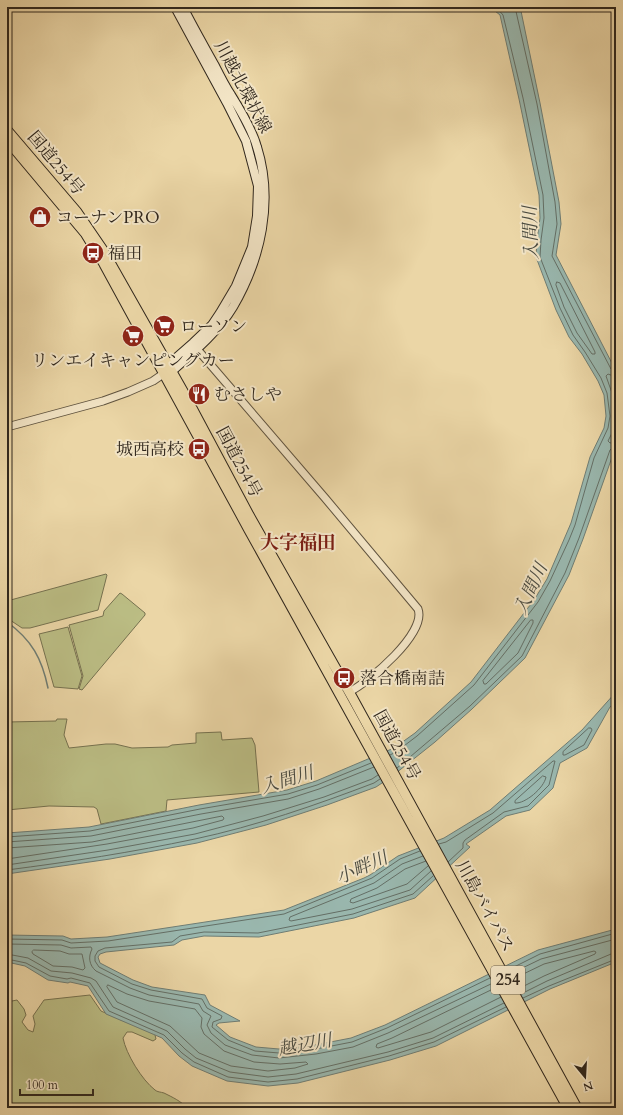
<svg xmlns="http://www.w3.org/2000/svg" width="623" height="1115" font-family="Cardo,'Noto Serif JP',serif">
<style>
.green{fill:#bbbd84;stroke:#767250}
.water{fill:#99b7ae;stroke:#6f7d74}
.lines{fill:none;stroke-linecap:round;stroke-linejoin:round}
.shore{stroke:#646f66;stroke-width:1}
.stream{stroke:#6f7d74;stroke-width:1.5}
.tertiary-casing{stroke:#5f533f;stroke-width:9}
.secondary-casing{stroke:#30271d;stroke-width:10}
.trunk-casing{stroke:#30271d;stroke-width:11}
.tertiary{stroke:#f2e4c5;stroke-width:7}
.secondary{stroke:#f2e4c5;stroke-width:8}
.trunk{stroke:#ebd6a6;stroke-width:9}
.labels{text-anchor:middle;dominant-baseline:central;stroke-width:4;stroke-linejoin:round;paint-order:stroke}
.shield{fill:#f2e4c5;stroke:#6a604f;stroke-width:1}
.shield-label{font-size:16px;font-weight:bold;fill:#30271d}
.street-label{font-size:17px;fill:#30271d;stroke:#f2e4c5}
.poi-label{font-size:17px;fill:#30271d;stroke:#f2e4c5;text-anchor:start}
.water-label{font-size:18px;font-style:italic;fill:#4a4b41;stroke:#f2e4c5}
.quarter-label{font-size:19px;font-weight:bold;fill:#7a1f14;stroke:#f2e4c5}
</style>
<rect width="100%" height="100%" fill="#ebd6a6"/>
<filter id="stains"><feTurbulence type="fractalNoise" baseFrequency=".005" numOctaves="4"/><feColorMatrix values="0 0 0 0 .2 0 0 0 0 .09 0 0 0 0 .02 0 0 0 .5 -.17"/></filter>
<radialGradient id="worn" r=".72"><stop offset=".6" stop-color="#630" stop-opacity="0"/><stop offset="1" stop-color="#630" stop-opacity=".3"/></radialGradient>
<path class="green" d="M 106,574 L 107,575 L 98,610 L 30,628 L 22,628 L 7,618 L 7,601 Z
M 120,593 L 122,594 L 145,613 L 145,615 L 82,690 L 79,689 L 83,676 L 69,625 L 103,616 L 104,611 Z
M 68,627 L 82,676 L 78,689 L 54,687 L 39,634 Z
M 57,719 L 67,719 L 64,735 L 69,748 L 106,744 L 115,744 L 132,748 L 168,747 L 172,745 L 196,743 L 196,733 L 221,732 L 222,740 L 252,738 L 255,745 L 259,792 L 167,800 L 166,811 L 101,824 L 97,809 L 94,807 L 49,806 L 7,810 L 7,722 L 56,721 Z
M 90,995 L 101,1011 L 121,1020 L 154,1031 L 156,1039 L 153,1041 L 132,1032 L 127,1032 L 123,1038 C 126,1054 142,1080 155,1090 C 157,1092 161,1092 164,1093 C 172,1097 181,1101 187,1108 L 7,1108 L 7,1002 L 17,1000 L 24,1009 L 26,1015 L 22,1022 L 28,1030 L 33,1032 L 35,1024 L 33,1016 L 44,1000 Z"/>
<path class="water" d="M 490,7 L 518,7 L 521,11 L 540,103 L 559,202 L 561,224 L 556,255 L 616,371 L 616,446 L 583,539 L 569,575 L 525,658 L 472,709 L 435,742 L 391,777 L 376,787 L 327,805 L 266,825 L 197,843 L 110,859 L 7,874 L 7,833 L 89,827 L 199,805 L 287,790 L 316,781 L 394,748 L 415,733 L 471,682 L 534,600 L 547,579 L 571,523 L 590,457 L 604,428 L 606,416 L 604,395 L 598,381 L 582,354 L 569,337 L 556,310 L 536,257 L 537,240 L 540,218 L 539,195 L 519,99 L 500,15 Z
M 616,692 L 616,702 L 610,707 L 587,748 L 560,763 L 553,788 L 530,810 L 506,816 L 466,844 L 470,847 L 415,898 L 354,918 L 259,937 L 204,936 L 182,940 L 174,945 L 106,952 L 100,954 L 98,957 L 100,963 L 133,980 L 152,987 L 205,995 L 210,1005 L 240,1021 L 219,1023 L 216,1025 L 230,1037 L 256,1047 L 279,1049 L 315,1045 L 351,1038 L 385,1025 L 538,950 L 616,929 L 616,962 L 550,989 L 436,1046 L 390,1060 L 298,1083 L 268,1086 L 227,1081 L 192,1066 L 179,1056 L 162,1038 L 106,1014 L 88,986 L 70,982 L 68,983 L 48,980 L 25,966 L 7,962 L 7,935 L 63,936 L 71,939 L 107,937 L 284,910 L 364,878 L 370,875 L 398,856 L 444,838 L 490,810 L 582,730 Z"/>
<g class="lines">
<path class="shore" d="M 515,7 L 537,104 L 555,202 L 557,224 L 552,256 L 611,369 L 616,372
M 557,282 L 560,283 L 595,352 L 595,354 L 592,354 L 577,333 L 564,307 L 556,285 Z
M 616,377 L 608,374 L 606,376 L 612,393 L 615,416 L 613,431 L 608,441 L 610,443 L 616,442
M 531,620 L 533,620 L 533,623 L 518,653 L 486,684 L 484,684 L 483,681 Z
M 589,728 L 591,728 L 592,730 L 584,745 L 565,755 L 563,755 L 563,752 Z
M 390,755 L 396,752 L 417,736 L 474,685 L 538,602 L 550,581 L 569,540 L 575,525 L 594,458 L 608,428 L 610,416 L 607,393 L 601,378 L 585,352 L 573,335 L 560,308 L 540,257 L 541,240 L 544,218 L 543,195 L 523,98 L 503,15 L 496,7
M 397,768 L 470,706 L 522,656 L 565,573 L 579,538 L 610,450 L 612,448 L 616,447
M 543,776 L 546,777 C 544,788 525,804 515,803 L 515,801 Z
M 7,837 L 90,831 L 200,809 L 288,794 L 317,785 L 371,763
M 7,842 L 91,836 L 201,814 L 288,799 L 319,789 L 374,767
M 439,844 L 446,842 L 493,813 L 553,761 L 555,761 L 549,785 L 528,806 L 504,812 L 465,840 L 463,843 L 463,848 L 448,862
M 7,848 L 92,842 L 222,816 L 224,818 L 223,820 L 193,828 L 107,844 L 7,859
M 423,856 L 402,864 L 374,883 L 290,917 L 289,920 L 291,921 L 352,909 L 410,890 L 431,871
M 426,861 L 405,869 L 377,888 L 351,899 L 350,902 L 353,903 L 407,884 L 428,866
M 7,865 L 108,850 L 195,834 L 263,816 L 324,797 L 372,779 L 378,775
M 7,870 C 70,862 133,852 195,839 C 256,826 316,805 374,783 L 380,779
M 433,876 L 413,894 L 353,914 L 258,933 L 204,932 L 180,936 L 172,942 L 105,948 L 98,951 L 95,956 L 95,961 L 99,967 L 132,984 L 151,990 L 202,999 L 207,1008 L 222,1016 L 221,1019 L 213,1022 L 212,1027 L 228,1040 L 255,1051 L 279,1053 L 316,1049 L 352,1042 L 387,1028 L 490,978
M 7,939 L 62,940 L 71,943 L 108,941 L 284,914 L 372,878 L 400,859 L 420,851
M 7,944 L 61,945 L 71,948 L 91,947 L 92,949 C 88,957 89,965 96,971 L 130,988 L 149,995 L 199,1004 L 203,1011 L 211,1016 L 207,1025 L 211,1033 L 225,1045 L 252,1055 L 279,1058 L 316,1054 L 353,1047 L 388,1033 L 493,983
M 34,950 L 60,951 L 69,954 L 82,954 L 85,968 L 83,970 L 72,967 L 53,966 L 33,954 L 32,952 Z
M 7,954 L 28,958 L 51,971 L 72,973 L 91,978 L 96,981 L 113,1007 L 167,1031 L 185,1049 L 196,1058 L 230,1072 L 268,1077 L 296,1074 L 388,1052 L 433,1038 L 504,1003
M 7,959 L 26,963 L 50,976 L 67,979 L 71,978 L 90,983 L 109,1011 L 164,1035 L 182,1053 L 194,1062 L 228,1077 L 268,1082 L 297,1079 L 389,1056 L 434,1042 L 506,1007
M 508,970 L 540,954 L 616,933
M 510,974 L 541,959 L 616,939
M 513,979 L 544,964 L 594,951 L 596,952 L 595,954 L 544,976 L 518,989
M 108,985 L 127,994 L 149,1001 L 195,1009 L 202,1018 L 201,1027 L 204,1034 L 224,1051 L 254,1062 L 280,1064 L 306,1062 L 308,1064 L 295,1068 L 268,1071 L 231,1066 L 199,1053 L 170,1026 L 117,1002 L 107,987 Z
M 495,988 L 392,1038 L 377,1044 L 376,1047 L 378,1048 L 431,1032 L 501,997
M 521,994 L 547,981 L 611,954 L 616,954
M 523,998 L 549,986 L 616,959"/>
<path class="stream" d="M 7,622 C 32,640 42,659 48,688"/>
<g class="tertiary-casing">
<path id="tertiary" d="M 197,349 L 325,498 L 418,609 C 427,633 369,682 349,692
M 7,427 L 103,401 L 128,392 L 153,381 L 166,372"/>
</g>
<g class="secondary-casing">
<path id="secondary" d="M 169,364 L 193,343 L 212,325 L 220,313 L 236,286 L 252,247 L 257,216 L 258,186 L 246,141 L 227,103 L 175,7
M 172,371 C 194,352 218,332 233,307 C 261,259 274,201 257,147 C 252,129 241,111 231,95 C 225,86 220,76 215,66 C 204,46 193,27 183,7"/>
</g>
<g class="trunk-casing">
<path id="trunk" d="M 7,130 L 77,212 L 103,250 L 184,393 L 249,515 L 352,697 L 577,1108
M 7,140 L 85,233 L 104,264 L 249,530 L 568,1108"/>
</g>
<use href="#tertiary" class="tertiary"/>
<use href="#secondary" class="secondary"/>
<use href="#trunk" class="trunk"/>
</g>
<defs>
<g id="shop-disc" transform="scale(1.15)"><circle r="9.5" fill="#8f2418" stroke="#f2e4c5"/><path d="M-5-2.5h2.3a2.7 3.5 0 0 1 5.4 0H5L5.5 6h-11ZM-1.5-2.5h3a1.5 2.3 0 0 0-3 0Z" fill="#fff"/></g>
<g id="bus-disc" transform="scale(1.15)"><circle r="9.5" fill="#8f2418" stroke="#f2e4c5"/><path d="M-5-6H5V4H4V6H2V4H-2V6H-4V4H-5ZM-3.5-4V0h7V-4ZM-3.5 1.2v1.5H-2V1.2ZM2 1.2v1.5H3.5V1.2Z" fill="#fff"/></g>
<g id="supermarket-disc" transform="scale(1.15)"><circle r="9.5" fill="#8f2418" stroke="#f2e4c5"/><path d="M-6-5.5h2.5l.6 2H6L4.5 2H-2.5L-4.4-4H-6ZM-1.5 3.2a1.3 1.3 0 1 0 .1 0ZM3 3.2a1.3 1.3 0 1 0 .1 0Z" fill="#fff"/></g>
<g id="restaurant-disc" transform="scale(1.15)"><circle r="9.5" fill="#8f2418" stroke="#f2e4c5"/><path d="M-5-6h1v4h1v-4h1v4h1v-4h1v5L-1.5 .5V6h-2V.5L-5-1ZM5-6V6H3V1.5H1.5Q1.5-4 5-6Z" fill="#fff"/></g>
</defs>
<g fill-rule="evenodd">
<use href="#shop-disc" x="40" y="217"/>
<use href="#bus-disc" x="93" y="253"/>
<use href="#supermarket-disc" x="164" y="326"/>
<use href="#supermarket-disc" x="133" y="336"/>
<use href="#restaurant-disc" x="199" y="394"/>
<use href="#bus-disc" x="199" y="449"/>
<use href="#bus-disc" x="344" y="678"/>
</g>
<g class="labels">
<rect class="shield" x="491" y="966" width="34" height="28" rx="3"/>
<g class="shield-label">
<text x="508" y="980">254</text>
</g>
<g class="street-label">
<text transform="translate(243 87) rotate(62)">川越北環状線</text>
<text transform="translate(56 163) rotate(50)">国道254号</text>
<text transform="translate(239 462) rotate(62)">国道254号</text>
<text transform="translate(397 745) rotate(61)">国道254号</text>
<text transform="translate(485 906) rotate(61)">川島バイパス</text>
</g>
<g class="poi-label">
<text x="56" y="217">コーナンPRO</text>
<text x="108" y="253">福田</text>
<text x="180" y="326">ローソン</text>
<text x="133" y="360" text-anchor="middle">リンエイキャンピングカー</text>
<text x="214" y="394">むさしや</text>
<text x="184" y="449" text-anchor="end">城西高校</text>
<text x="360" y="678">落合橋南詰</text>
</g>
<g class="water-label">
<text transform="translate(531 233) rotate(-92)">入間川</text>
<text transform="translate(531 589) rotate(-65)">入間川</text>
<text transform="translate(287 780) rotate(-17)">入間川</text>
<text transform="translate(362 868) rotate(-24)">小畔川</text>
<text transform="translate(305 1045) rotate(-10)">越辺川</text>
</g>
<g class="quarter-label">
<text x="298" y="543">大字福田</text>
</g>
</g>
<rect width="623" height="1115" fill="none" stroke="#ebd6a6" stroke-width="24"/>
<rect x="8" y="8" width="607" height="1099" fill="none" stroke="#30271d" stroke-width="2"/>
<rect x="12" y="12" width="599" height="1091" fill="none" stroke="#30271d"/>
<g transform="translate(585 1077) rotate(162)" stroke="#f2e4c5" stroke-width="3" paint-order="stroke">
<path d="M0-3L7 15L0 10L-7 15Z" fill="#30271d"/>
<text y="-6" font-size="11" font-weight="bold" text-anchor="middle" fill="#30271d">N</text>
</g>
<path d="M20 1089v6h73v-6" fill="none" stroke="#30271d" stroke-width="2"/>
<text x="26" y="1089" font-size="12" fill="#30271d" stroke="#f2e4c5" stroke-width="3" paint-order="stroke">100 m</text>
<rect width="100%" height="100%" filter="url(#stains)"/>
<rect width="100%" height="100%" fill="url(#worn)"/>
</svg>
